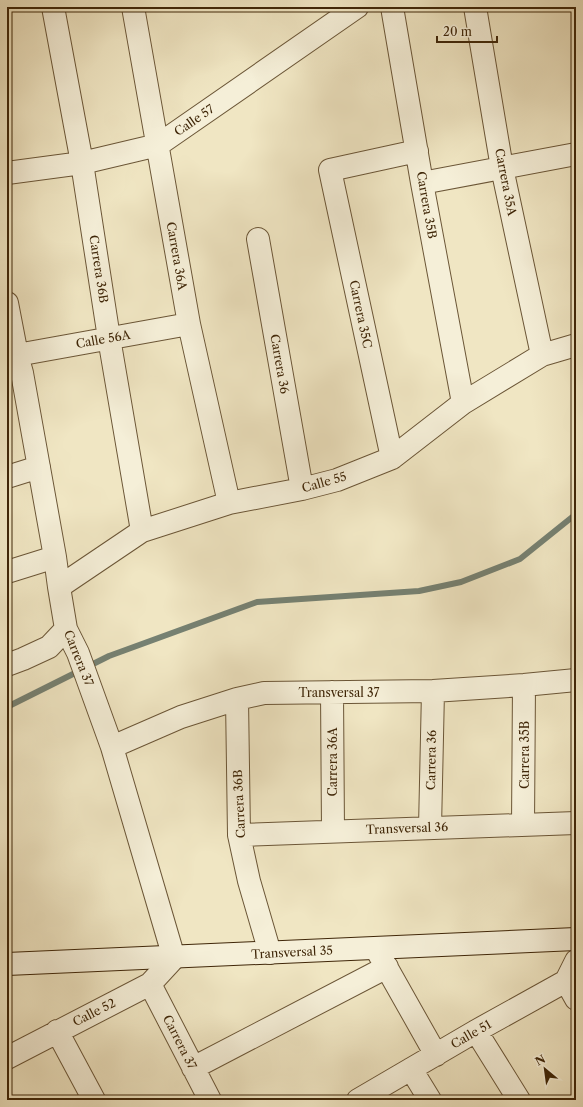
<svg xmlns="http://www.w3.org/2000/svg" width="583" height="1107" font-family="'Libre Caslon Text',serif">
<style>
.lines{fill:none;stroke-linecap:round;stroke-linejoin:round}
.stream{stroke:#768172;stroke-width:6}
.street-casing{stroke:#6b5637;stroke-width:24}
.secondary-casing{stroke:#3f2608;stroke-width:24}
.street{stroke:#f5efd8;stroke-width:22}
.secondary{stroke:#f5efd8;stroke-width:22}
.labels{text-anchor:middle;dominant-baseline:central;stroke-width:4;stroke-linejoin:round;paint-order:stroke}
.street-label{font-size:12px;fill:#3f2608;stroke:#f5efd8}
</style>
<rect width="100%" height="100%" fill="#f0e6c3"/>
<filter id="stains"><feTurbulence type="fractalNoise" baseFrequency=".005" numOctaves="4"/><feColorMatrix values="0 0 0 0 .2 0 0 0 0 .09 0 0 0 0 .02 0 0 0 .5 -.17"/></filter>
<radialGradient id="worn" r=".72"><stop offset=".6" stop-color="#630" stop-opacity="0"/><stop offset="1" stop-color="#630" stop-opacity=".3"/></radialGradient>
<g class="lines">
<path class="stream" d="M 7,707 L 109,656 L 257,602 L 419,591 L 461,582 L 520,559 L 576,514"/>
<g class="street-casing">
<path id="street" d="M 53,7 L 82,163 L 109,338 L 142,531
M 133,7 L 189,324 L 229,503
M 392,7 L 422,183 L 463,403
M 475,7 L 502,168 L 542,355
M 7,173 L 82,163 L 158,145 L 357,7
M 422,183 L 576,154
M 258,239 L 302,489
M 7,303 L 17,355 L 22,373 L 55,557 L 59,587 L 66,629 L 78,653 L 112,747 L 174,958 L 150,984 L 7,1058
M 17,355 L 189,324
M 392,458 L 330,170 L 417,151
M 7,477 L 39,467
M 7,572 L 55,557
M 59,587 L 142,531 L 229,503 L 302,489 L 337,480 L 392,458 L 463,403 L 542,355 L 576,345
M 7,665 L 23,659 L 49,647 L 66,629
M 332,692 L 333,831
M 237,699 L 239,835 L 249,881 L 270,953
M 112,747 L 181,717 L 237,699 L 264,693 L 433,691 L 524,685 L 576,680
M 523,825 L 524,685
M 430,828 L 433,691
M 239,835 L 576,823
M 379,954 L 436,1055
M 566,981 L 576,999
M 150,984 L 210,1100
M 57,1031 L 94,1100
M 476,1031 L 519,1100
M 193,1068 L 387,967
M 411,1069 L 430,1100
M 358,1100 L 476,1031 L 566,981 L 576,961"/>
</g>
<g class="secondary-casing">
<path id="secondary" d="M 7,964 L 576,939"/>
</g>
<use href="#street" class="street"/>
<use href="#secondary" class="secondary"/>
</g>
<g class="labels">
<g class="street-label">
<text transform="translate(194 120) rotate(-35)">Calle 57</text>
<text transform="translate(506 182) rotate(79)">Carrera 35A</text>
<text transform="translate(427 205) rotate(80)">Carrera 35B</text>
<text transform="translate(177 256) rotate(80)">Carrera 36A</text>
<text transform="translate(99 269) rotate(81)">Carrera 36B</text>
<text transform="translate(361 314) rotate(78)">Carrera 35C</text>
<text transform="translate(103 339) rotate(-10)">Calle 56A</text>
<text transform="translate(280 364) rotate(80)">Carrera 36</text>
<text transform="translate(324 482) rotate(-16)">Calle 55</text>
<text transform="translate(79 658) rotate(68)">Carrera 37</text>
<text x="339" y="692">Transversal 37</text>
<text transform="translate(524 755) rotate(-90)">Carrera 35B</text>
<text transform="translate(431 760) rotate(-89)">Carrera 36</text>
<text transform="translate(332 762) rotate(-90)">Carrera 36A</text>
<text transform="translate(239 804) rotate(-93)">Carrera 36B</text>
<text transform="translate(407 828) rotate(-2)">Transversal 36</text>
<text transform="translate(292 952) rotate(-3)">Transversal 35</text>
<text transform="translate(94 1012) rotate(-27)">Calle 52</text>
<text transform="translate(471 1034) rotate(-30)">Calle 51</text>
<text transform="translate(180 1042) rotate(63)">Carrera 37</text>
</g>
</g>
<rect width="583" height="1107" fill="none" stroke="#f0e6c3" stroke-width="24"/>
<rect x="8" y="8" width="567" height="1091" fill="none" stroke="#3f2608" stroke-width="2"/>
<rect x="12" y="12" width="559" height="1083" fill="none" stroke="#3f2608"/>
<g transform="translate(545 1069) rotate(331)" stroke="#f5efd8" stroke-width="3" paint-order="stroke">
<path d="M0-3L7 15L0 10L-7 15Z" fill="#3f2608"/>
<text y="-6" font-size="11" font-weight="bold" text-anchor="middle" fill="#3f2608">N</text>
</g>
<path d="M437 36v6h60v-6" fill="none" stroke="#3f2608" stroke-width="2"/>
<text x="443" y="36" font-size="12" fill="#3f2608" stroke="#f5efd8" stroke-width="3" paint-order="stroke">20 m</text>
<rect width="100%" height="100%" filter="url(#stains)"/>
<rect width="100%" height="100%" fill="url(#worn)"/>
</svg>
